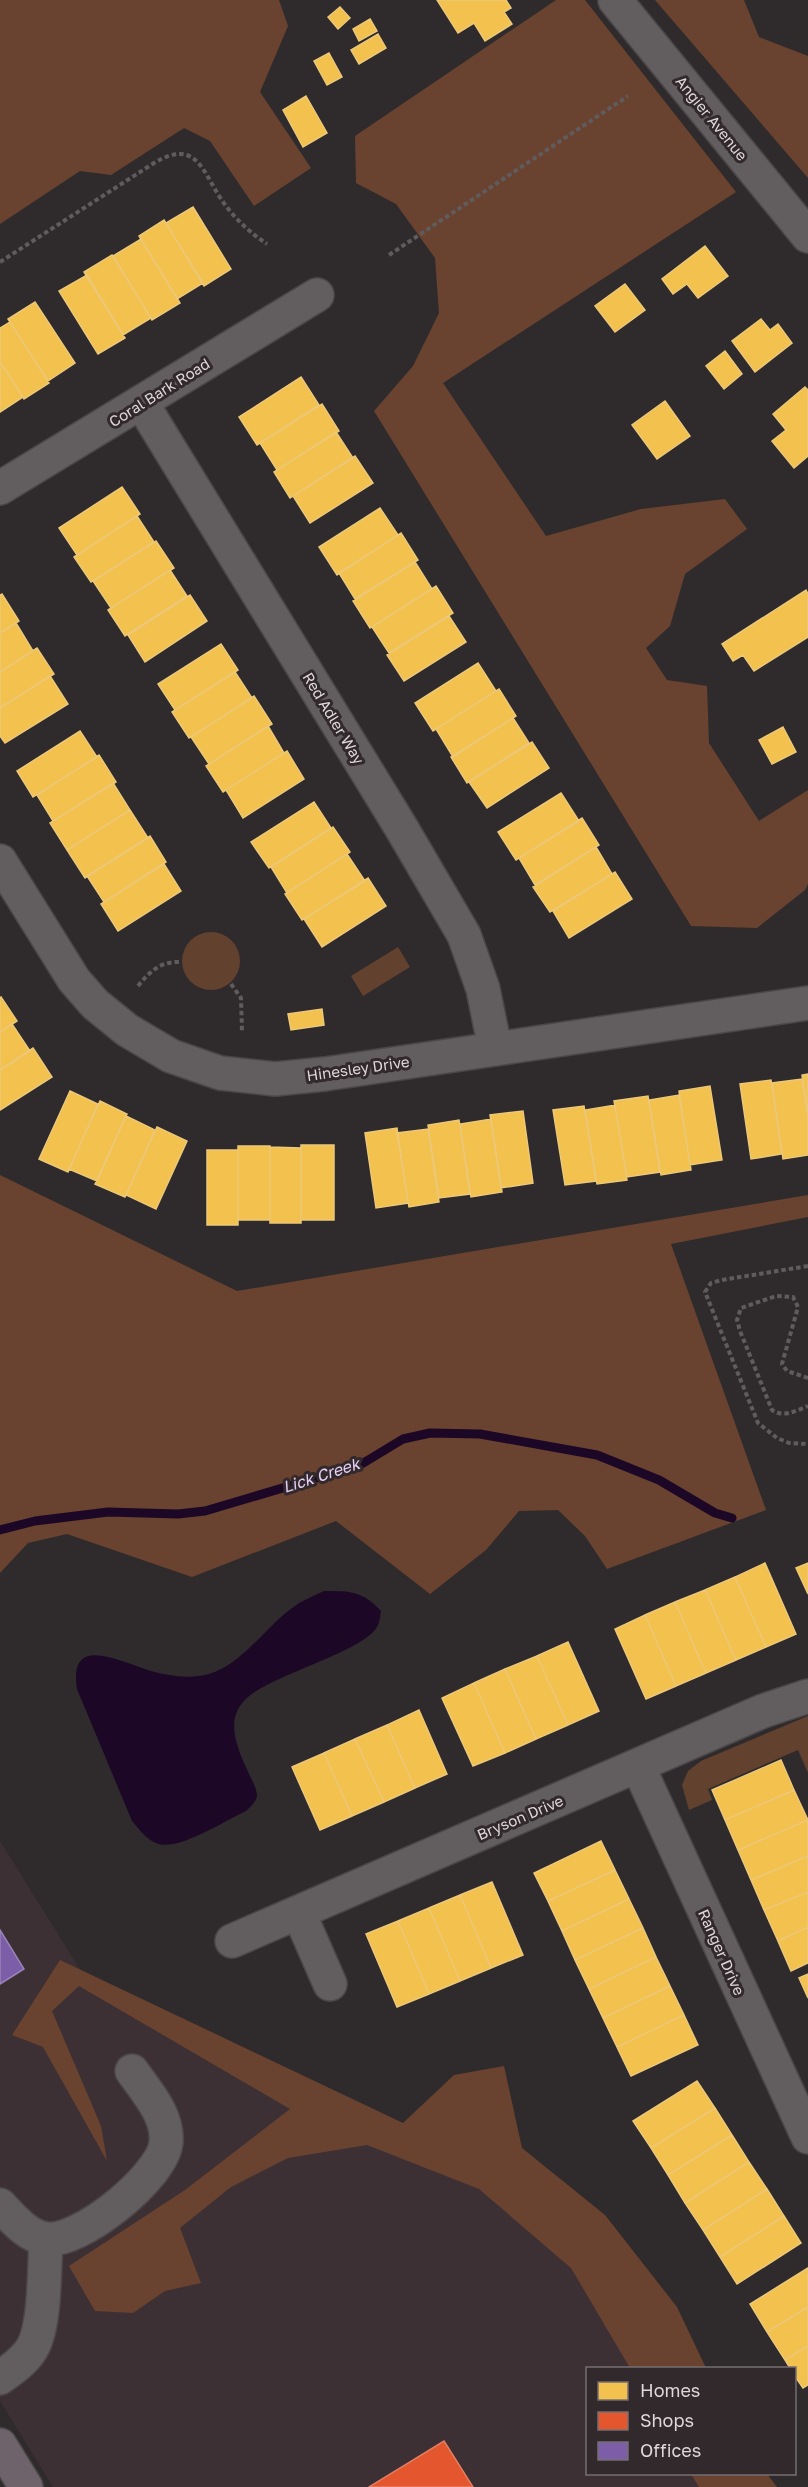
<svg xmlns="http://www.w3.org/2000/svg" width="808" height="2487" font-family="'Golos Text',sans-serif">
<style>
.built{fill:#3d3034}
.green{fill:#62412f}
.forest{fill:#69432f}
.water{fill:#1c0826}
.homes{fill:#f2c14e;stroke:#ecc878;stroke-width:1.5}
.shops{fill:#e4572e;stroke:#e27e61;stroke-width:1.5}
.offices{fill:#7b5ea7;stroke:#9983b6;stroke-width:1.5}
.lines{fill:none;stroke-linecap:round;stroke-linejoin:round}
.stream{stroke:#1c0826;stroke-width:9}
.minor-casing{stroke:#4b4748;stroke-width:36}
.highway-casing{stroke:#4b4748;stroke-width:36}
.path{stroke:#605c5e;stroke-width:4;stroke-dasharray:4.5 3;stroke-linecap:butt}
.minor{stroke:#625e60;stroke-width:33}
.highway{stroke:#6e636a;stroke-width:33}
.labels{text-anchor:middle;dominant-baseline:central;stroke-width:6;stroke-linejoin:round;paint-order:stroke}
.street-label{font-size:15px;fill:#ded8d9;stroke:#31292b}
.water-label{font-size:16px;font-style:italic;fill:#e7cff7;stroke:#31292b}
</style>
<rect width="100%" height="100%" fill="#2f2b2c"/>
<path class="built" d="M 0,1841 L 86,1979 L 582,2217 L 667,2368 L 588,2368 L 588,2474 L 726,2474 L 733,2487 L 53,2487 L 0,2401 Z"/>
<path class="green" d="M182 961a29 29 0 1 1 58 0a29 29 0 1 1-58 0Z
M 398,947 L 410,967 L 363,996 L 351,976 Z
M 808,1716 L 808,1773 L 798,1750 L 708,1789 L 712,1800 L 689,1810 L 682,1785 L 688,1771 L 701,1761 Z"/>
<path class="forest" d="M 0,0 L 279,0 L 288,26 L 260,92 L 311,168 L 254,206 L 210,141 L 184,128 L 111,175 L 80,171 L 0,224 Z
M 556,0 L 585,0 L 736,192 L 443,383 L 546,536 L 641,509 L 725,499 L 747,529 L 685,574 L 670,626 L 646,648 L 667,680 L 707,686 L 709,743 L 759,821 L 808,790 L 808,884 L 805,890 L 757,928 L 691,926 L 374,411 L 413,366 L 439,313 L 435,258 L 396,204 L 356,183 L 355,136 Z
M 655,0 L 744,0 L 759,37 L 808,56 L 808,178 Z
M 0,1175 L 237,1291 L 808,1195 L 808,1217 L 671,1244 L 766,1510 L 607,1569 L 585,1536 L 558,1510 L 519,1511 L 486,1550 L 430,1594 L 336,1521 L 192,1577 L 67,1534 L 28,1543 L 0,1573 Z
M 60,1960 L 403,2123 L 454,2075 L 504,2066 L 522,2148 L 605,2215 L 677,2307 L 706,2368 L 630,2368 L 571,2268 L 479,2189 L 367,2145 L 288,2158 L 231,2187 L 180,2228 L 201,2283 L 165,2291 L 133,2313 L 95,2311 L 69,2266 L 185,2190 L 290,2109 L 79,1986 L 52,2011 L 101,2126 L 107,2161 L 43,2047 L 12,2035 Z
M 691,2474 L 767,2474 L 777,2487 L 699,2487 Z"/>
<path class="water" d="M 324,1591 C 350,1591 363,1591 381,1611 C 380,1615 380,1621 378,1625 C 367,1651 273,1674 247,1698 C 223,1719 238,1750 249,1774 C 252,1780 257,1789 257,1796 C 256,1802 250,1807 246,1811 C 226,1820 176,1853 156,1843 C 146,1839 139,1829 132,1821 L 77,1689 C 68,1633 120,1662 148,1670 C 164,1675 182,1678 199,1676 C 238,1672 265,1626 295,1606 C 303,1600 314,1596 324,1591 Z"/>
<path class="homes" d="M 437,0 L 506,0 L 511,8 L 504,12 L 512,24 L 485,41 L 474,23 L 458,33 Z
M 340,7 L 350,18 L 338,29 L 328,17 Z
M 370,19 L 377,31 L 359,41 L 353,29 Z
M 378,34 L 386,48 L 359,64 L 351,50 Z
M 329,53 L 342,77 L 327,85 L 314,61 Z
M 306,96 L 327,133 L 303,147 L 283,110 Z
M 193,207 L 231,269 L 204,286 L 166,223 Z
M 164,220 L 203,283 L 177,299 L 139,236 Z
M 141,239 L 180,303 L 152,320 L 113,256 Z
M 705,246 L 728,276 L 698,298 L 687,284 L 673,294 L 662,279 Z
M 112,255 L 151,318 L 123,335 L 84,272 Z
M 87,275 L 125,338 L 98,354 L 59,291 Z
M 625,284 L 645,310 L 615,332 L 595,306 Z
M 35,302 L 75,363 L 48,381 L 8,319 Z
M 761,319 L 770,330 L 778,324 L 792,343 L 755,372 L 732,341 Z
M 10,322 L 49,383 L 24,399 L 0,362 L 0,328 Z
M 725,351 L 742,374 L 724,389 L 706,366 Z
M 0,362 L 23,397 L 0,412 Z
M 301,377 L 319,405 L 257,445 L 239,417 Z
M 805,387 L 808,390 L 808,456 L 794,468 L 772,441 L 786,430 L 773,414 Z
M 665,401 L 690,436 L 657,459 L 632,425 Z
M 322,404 L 339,431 L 277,470 L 260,443 Z
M 336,432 L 353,458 L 290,498 L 274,472 Z
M 355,456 L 373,483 L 310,523 L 293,496 Z
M 122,487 L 140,514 L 77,555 L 59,528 Z
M 380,508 L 398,535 L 337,575 L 319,547 Z
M 137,516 L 154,542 L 91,582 L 74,557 Z
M 401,533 L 418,560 L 355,599 L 339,573 Z
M 156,541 L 174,568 L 111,608 L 93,581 Z
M 415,562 L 432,589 L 370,628 L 353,601 Z
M 170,570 L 187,596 L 125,636 L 108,610 Z
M 436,586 L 453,613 L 389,653 L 372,627 Z
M 806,590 L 808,594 L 808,637 L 754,671 L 743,655 L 733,661 L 722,644 Z
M 2,594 L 19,621 L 0,633 L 0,595 Z
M 190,595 L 207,621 L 145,662 L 128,635 Z
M 449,616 L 466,642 L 404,681 L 387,655 Z
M 16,623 L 33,651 L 0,672 L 0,633 Z
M 221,644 L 238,670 L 175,710 L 158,684 Z
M 37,648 L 54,674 L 0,708 L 0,672 Z
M 478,663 L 496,691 L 433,731 L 415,703 Z
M 235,672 L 252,698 L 189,738 L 172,712 Z
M 50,676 L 68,704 L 5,743 L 0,736 L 0,708 Z
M 499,689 L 516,716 L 453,757 L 436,729 Z
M 254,696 L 272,724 L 209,764 L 191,737 Z
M 513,718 L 529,743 L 467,783 L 451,757 Z
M 268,726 L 284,753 L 223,792 L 206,766 Z
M 783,727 L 796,752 L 772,764 L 759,740 Z
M 80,731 L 97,757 L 33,797 L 17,771 Z
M 532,742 L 549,768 L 487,808 L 469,782 Z
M 287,751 L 304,779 L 243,818 L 226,790 Z
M 99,755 L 116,782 L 53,821 L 37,795 Z
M 113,783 L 130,810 L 67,850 L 50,823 Z
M 561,793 L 579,821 L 516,860 L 498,832 Z
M 314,802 L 331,828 L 269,868 L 251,842 Z
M 130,810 L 148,838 L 85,878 L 67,850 Z
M 582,818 L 599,845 L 535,885 L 519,858 Z
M 333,827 L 350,852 L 287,893 L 271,867 Z
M 150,836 L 166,862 L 104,902 L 87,876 Z
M 596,847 L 612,874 L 550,912 L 533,887 Z
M 347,854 L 365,881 L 302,920 L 285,894 Z
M 164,864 L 181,891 L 118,931 L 101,904 Z
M 615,872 L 632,899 L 569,938 L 553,911 Z
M 368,878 L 386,906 L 322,947 L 304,919 Z
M 1,997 L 17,1021 L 0,1032 L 0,998 Z
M 322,1009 L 324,1025 L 291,1030 L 288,1014 Z
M 12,1024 L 30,1051 L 0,1070 L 0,1032 Z
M 33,1048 L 52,1077 L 0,1110 L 0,1070 Z
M 808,1074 L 808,1118 L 802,1075 Z
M 802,1079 L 808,1118 L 808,1155 L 783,1159 L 772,1083 Z
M 771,1080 L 782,1154 L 751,1159 L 740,1084 Z
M 710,1086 L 722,1160 L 690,1165 L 679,1091 Z
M 70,1091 L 98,1104 L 68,1172 L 39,1159 Z
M 679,1095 L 691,1170 L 661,1175 L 649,1100 Z
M 648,1096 L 660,1172 L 627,1177 L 614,1101 Z
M 100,1101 L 127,1114 L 97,1181 L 69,1169 Z
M 615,1105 L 627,1180 L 597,1184 L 585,1110 Z
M 584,1106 L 596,1181 L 565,1185 L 553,1110 Z
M 523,1111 L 533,1183 L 501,1188 L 490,1115 Z
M 126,1116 L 155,1130 L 125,1197 L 95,1184 Z
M 491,1119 L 502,1192 L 471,1197 L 460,1124 Z
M 459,1120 L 470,1194 L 439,1198 L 428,1125 Z
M 157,1127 L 187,1141 L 156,1209 L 126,1195 Z
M 397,1128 L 408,1203 L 376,1208 L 365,1133 Z
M 428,1129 L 439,1202 L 409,1207 L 397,1133 Z
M 301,1145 L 334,1145 L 334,1220 L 301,1220 Z
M 238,1146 L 270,1146 L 270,1220 L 238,1220 Z
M 270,1147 L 301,1148 L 301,1223 L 270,1223 Z
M 207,1150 L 238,1150 L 238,1225 L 207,1225 Z
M 765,1563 L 796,1634 L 766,1647 L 735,1577 Z
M 808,1563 L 808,1594 L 796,1568 Z
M 735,1577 L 766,1647 L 736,1660 L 705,1590 Z
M 705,1590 L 736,1660 L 706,1673 L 675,1602 Z
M 675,1602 L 706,1673 L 676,1686 L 645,1615 Z
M 645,1615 L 676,1686 L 646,1699 L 615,1629 Z
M 568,1642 L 599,1711 L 568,1725 L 537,1656 Z
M 537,1656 L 568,1725 L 536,1739 L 505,1669 Z
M 505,1669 L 536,1739 L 505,1753 L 474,1683 Z
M 474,1683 L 505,1753 L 473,1766 L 442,1698 Z
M 419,1710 L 447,1774 L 415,1788 L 387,1725 Z
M 387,1725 L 415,1788 L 384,1802 L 355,1739 Z
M 355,1739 L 384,1802 L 352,1816 L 324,1753 Z
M 324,1753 L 352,1816 L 320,1830 L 292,1767 Z
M 781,1760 L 794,1790 L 725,1820 L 712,1790 Z
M 794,1790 L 808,1820 L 738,1850 L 725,1820 Z
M 808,1820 L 808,1856 L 751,1880 L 738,1850 Z
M 601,1841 L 615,1870 L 548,1901 L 534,1873 Z
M 808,1856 L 808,1892 L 764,1910 L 751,1880 Z
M 615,1870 L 629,1899 L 562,1931 L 548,1901 Z
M 492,1882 L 523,1955 L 491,1968 L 460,1895 Z
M 808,1892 L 808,1927 L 778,1941 L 764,1910 Z
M 460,1895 L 491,1968 L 460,1981 L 429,1908 Z
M 629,1899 L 643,1928 L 575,1960 L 562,1931 Z
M 429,1908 L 460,1981 L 429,1994 L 398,1921 Z
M 398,1921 L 429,1994 L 397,2007 L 366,1934 Z
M 808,1927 L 808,1963 L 791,1971 L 778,1941 Z
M 643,1928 L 656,1957 L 589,1989 L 575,1960 Z
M 656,1957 L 670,1986 L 603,2018 L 589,1989 Z
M 808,1974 L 808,1998 L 799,1978 Z
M 670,1986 L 684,2015 L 617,2047 L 603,2018 Z
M 684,2015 L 698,2045 L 631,2076 L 617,2047 Z
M 697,2081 L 715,2108 L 651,2148 L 633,2121 Z
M 715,2108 L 732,2135 L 668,2175 L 651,2148 Z
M 732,2135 L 749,2162 L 685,2203 L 668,2175 Z
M 749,2162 L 767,2189 L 703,2230 L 685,2203 Z
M 767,2189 L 784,2216 L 720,2257 L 703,2230 Z
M 784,2216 L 801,2243 L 737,2284 L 720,2257 Z
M 808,2268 L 808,2307 L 767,2332 L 750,2304 Z
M 808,2307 L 808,2346 L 785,2360 L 767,2332 Z
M 808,2346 L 808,2385 L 803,2388 L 794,2375 L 794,2368 L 790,2368 L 785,2360 Z"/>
<path class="shops" d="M 444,2441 L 473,2487 L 369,2487 Z"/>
<path class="offices" d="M 0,1930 L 24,1969 L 0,1984 Z"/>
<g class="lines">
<path class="stream" d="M 0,1530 L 35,1521 L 108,1512 L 178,1514 L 205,1511 L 360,1465 L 403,1439 L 430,1433 L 480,1434 L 597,1455 L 659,1480 L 715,1513 L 732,1518"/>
<g class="minor-casing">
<path id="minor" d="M 615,0 L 808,236
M 141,402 L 402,829 L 464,935 L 483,989 L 495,1048
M 0,488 L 317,295
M 0,861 L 74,980 L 95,1004 L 127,1030 L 171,1056 L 220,1073 L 275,1079 L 325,1074 L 808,1003
M 638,1766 L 808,2137
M 299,1913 L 330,1984
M 232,1941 L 763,1711 L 808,1696
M 0,2205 C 12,2218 28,2237 47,2239 C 80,2243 162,2177 166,2143 C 169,2116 146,2091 132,2071
M 0,2378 C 11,2370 23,2362 31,2350 C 46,2327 44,2268 46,2239"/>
</g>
<g class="highway-casing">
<path id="highway" d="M 0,2445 L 26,2487"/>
</g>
<path class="path" d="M 389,255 L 628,96
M 0,262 L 154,163 C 196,138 202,170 221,199 C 233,217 249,232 267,244
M 231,984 L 241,998 L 242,1032
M 138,986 C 150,971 161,961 181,962
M 808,1266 L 722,1280 L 711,1283 L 705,1292 L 758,1423 L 777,1438 L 789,1443 L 808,1444
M 808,1378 L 787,1371 L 782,1364 L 798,1307 L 793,1297 L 776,1296 L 741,1308 L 737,1320 L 740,1331 L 772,1410 C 784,1418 795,1411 808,1406"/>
<use href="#minor" class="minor"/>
<use href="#highway" class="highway"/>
</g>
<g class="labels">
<g class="street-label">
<text transform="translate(712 118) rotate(51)">Angier Avenue</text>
<text transform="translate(159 392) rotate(-32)">Coral Bark Road</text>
<text transform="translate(334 718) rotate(59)">Red Adler Way</text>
<text transform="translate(358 1068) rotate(-8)">Hinesley Drive</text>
<text transform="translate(520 1817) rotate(-23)">Bryson Drive</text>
<text transform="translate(722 1952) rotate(66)">Ranger Drive</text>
</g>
<g class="water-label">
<text transform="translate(321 1475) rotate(-18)">Lick Creek</text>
</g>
</g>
<rect x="586" y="2367" width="210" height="108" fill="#31292b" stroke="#766f71" stroke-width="1.5"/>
<rect x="598" y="2382" width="30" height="18" fill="#f2c14e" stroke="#766f71" stroke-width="1.5"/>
<text x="640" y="2397" font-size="18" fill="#ded8d9">Homes</text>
<rect x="598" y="2412" width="30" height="18" fill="#e4572e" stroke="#766f71" stroke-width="1.5"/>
<text x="640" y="2427" font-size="18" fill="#ded8d9">Shops</text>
<rect x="598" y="2442" width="30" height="18" fill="#7b5ea7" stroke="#766f71" stroke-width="1.5"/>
<text x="640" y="2457" font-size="18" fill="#ded8d9">Offices</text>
</svg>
